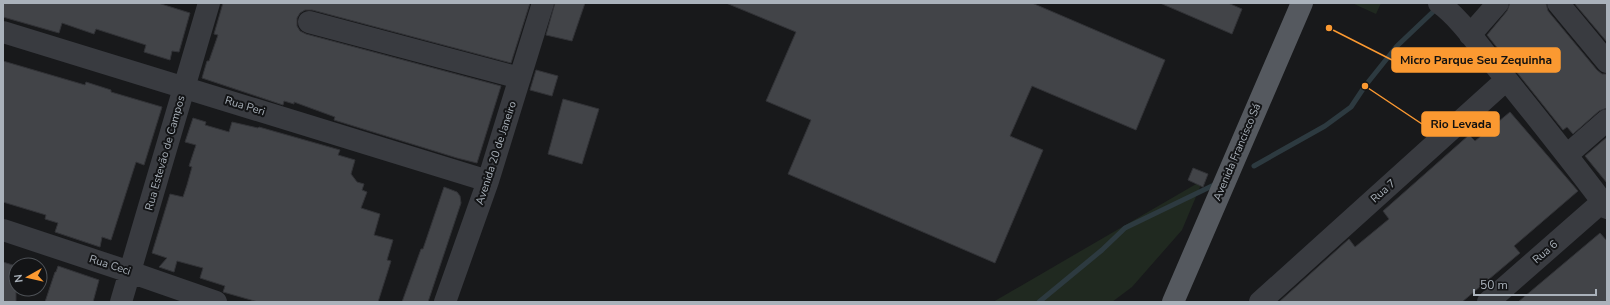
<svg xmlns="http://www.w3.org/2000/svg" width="1610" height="305" font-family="'Nunito Sans',sans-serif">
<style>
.green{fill:#202920}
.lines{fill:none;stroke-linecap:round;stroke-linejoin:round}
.stream{stroke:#2d3a40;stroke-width:5}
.building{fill:#424448;stroke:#323337}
.minor{stroke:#393b40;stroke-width:22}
.major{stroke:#55595f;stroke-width:22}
.labels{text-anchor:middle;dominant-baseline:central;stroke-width:4;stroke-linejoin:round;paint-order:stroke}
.street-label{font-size:11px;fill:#aab2bb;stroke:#131416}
.leader{fill:none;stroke:#fb9931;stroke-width:1.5}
.callout-dot{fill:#fb9931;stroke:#131416;stroke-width:1.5}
.callout{fill:#fb9931;stroke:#fb9931;stroke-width:1.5}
.callout-label{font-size:12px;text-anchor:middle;font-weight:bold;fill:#111}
</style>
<rect width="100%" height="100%" fill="#18191b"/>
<path class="green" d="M 1352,3 L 1381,3 L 1376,14 Z
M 1203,180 L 1182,230 L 1132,287 L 1112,302 L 993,302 Z"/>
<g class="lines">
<path class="stream" d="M 1254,166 L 1325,126 L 1351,107 L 1365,86 L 1397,46 L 1437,8
M 1039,302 L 1102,250 L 1125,228 L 1216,184"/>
</g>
<path class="building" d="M 3,3 L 158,3 L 190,13 L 179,52 L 172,51 L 170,60 L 144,52 L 146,45 L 96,29 L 94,34 L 62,23 L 59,33 L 3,17 Z
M 223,3 L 530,3 L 511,63 L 312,10 L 305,10 L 300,13 L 297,18 L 297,26 L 300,31 L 306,34 L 501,86 L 477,163 L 457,158 L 334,120 L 335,117 L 294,102 L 294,104 L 284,101 L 283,105 L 202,78 L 207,61 L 209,61 L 218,35 L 214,34 Z
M 555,3 L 585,3 L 572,41 L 546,35 Z
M 726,3 L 1032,3 L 1165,60 L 1136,130 L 1032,86 L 1010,136 L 1043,150 L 995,263 L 788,174 L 811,120 L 766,101 L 796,32 Z
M 1160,3 L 1228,3 L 1242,9 L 1232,34 Z
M 1510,3 L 1546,3 L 1548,11 L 1597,70 L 1602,74 L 1607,74 L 1607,108 L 1599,111 L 1573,134 L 1567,127 L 1563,130 L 1487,35 L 1507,11 Z
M 1574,3 L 1607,3 L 1607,42 Z
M 3,61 L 85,85 L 86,82 L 111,90 L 111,92 L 162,107 L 144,165 L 136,162 L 111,240 L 102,237 L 100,247 L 55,232 L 58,223 L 45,219 L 46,215 L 3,202 Z
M 536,70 L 558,76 L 552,96 L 530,90 Z
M 563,99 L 599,109 L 582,164 L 548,154 Z
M 1510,112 L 1578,191 L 1514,246 L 1520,253 L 1462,302 L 1279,302 L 1349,239 L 1355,247 L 1389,219 L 1383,211 L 1469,135 L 1475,141 Z
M 193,118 L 206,122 L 205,125 L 229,132 L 232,122 L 258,128 L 259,127 L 340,150 L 338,155 L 355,160 L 351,174 L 357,182 L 364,184 L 362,190 L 367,192 L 361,208 L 380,214 L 374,235 L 393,240 L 387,260 L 391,261 L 378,302 L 258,302 L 223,292 L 225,286 L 200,278 L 203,268 L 177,261 L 174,272 L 159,267 L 167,258 L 152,253 L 170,194 L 183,197 L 187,185 L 192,167 L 189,166 L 196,145 L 185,142 Z
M 1607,137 L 1607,183 L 1585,156 Z
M 1193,168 L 1208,174 L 1203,187 L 1188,180 Z
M 444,187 L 457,192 L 460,196 L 461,203 L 428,302 L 402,302 L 421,249 L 423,249 Z
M 1600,233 L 1607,241 L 1607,302 L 1518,302 Z
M 3,262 L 16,266 L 16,302 L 3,302 Z
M 58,266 L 99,280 L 93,302 L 45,302 L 55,272 L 56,272 Z"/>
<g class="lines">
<path class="minor" d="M 1439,3 C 1462,20 1479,47 1498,69 C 1535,115 1572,161 1607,208
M 1558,3 L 1607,62
M 309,22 L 520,78
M 3,32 L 488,181
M 1470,35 L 1498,3
M 1567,155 L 1607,120
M 3,230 L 130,272 L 216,302
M 121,302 L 209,3
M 445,302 L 488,181 L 543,3
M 1260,302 L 1506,80
M 1488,302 L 1602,202"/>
<path class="major" d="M 1173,302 L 1302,3"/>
</g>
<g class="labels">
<g class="street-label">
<text transform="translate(245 106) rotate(17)">Rua Peri</text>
<text transform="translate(1237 152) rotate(-67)">Avenida Francisco Sá</text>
<text transform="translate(165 153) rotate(-74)">Rua Estevão de Campos</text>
<text transform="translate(496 153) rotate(-72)">Avenida 20 de Janeiro</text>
<text transform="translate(1383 191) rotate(-42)">Rua 7</text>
<text transform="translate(1545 252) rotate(-41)">Rua 6</text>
<text transform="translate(110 265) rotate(18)">Rua Ceci</text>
</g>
</g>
<path class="leader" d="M1329 28L1392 60M1365 86L1422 124"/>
<g class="callout-dot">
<circle cx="1329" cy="28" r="4"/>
<circle cx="1365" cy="86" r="4"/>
</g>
<g class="callout">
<rect x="1392" y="48" width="168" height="24" rx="4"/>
<rect x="1422" y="112" width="77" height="24" rx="4"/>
</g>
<g class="callout-label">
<text x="1476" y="64">Micro Parque Seu Zequinha</text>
<text x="1461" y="128">Rio Levada</text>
</g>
<rect width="1610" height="305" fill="none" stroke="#aab2bb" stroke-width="8"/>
<g transform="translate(28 277) rotate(262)"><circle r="19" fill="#131416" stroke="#4f5358"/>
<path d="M0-3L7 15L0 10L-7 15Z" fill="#fb9931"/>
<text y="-6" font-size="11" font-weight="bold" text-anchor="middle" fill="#aab2bb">N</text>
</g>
<path d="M1474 289v6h122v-6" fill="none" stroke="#aab2bb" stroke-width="2"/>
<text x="1480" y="289" font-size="12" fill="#aab2bb" stroke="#131416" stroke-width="3" paint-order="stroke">50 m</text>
</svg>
